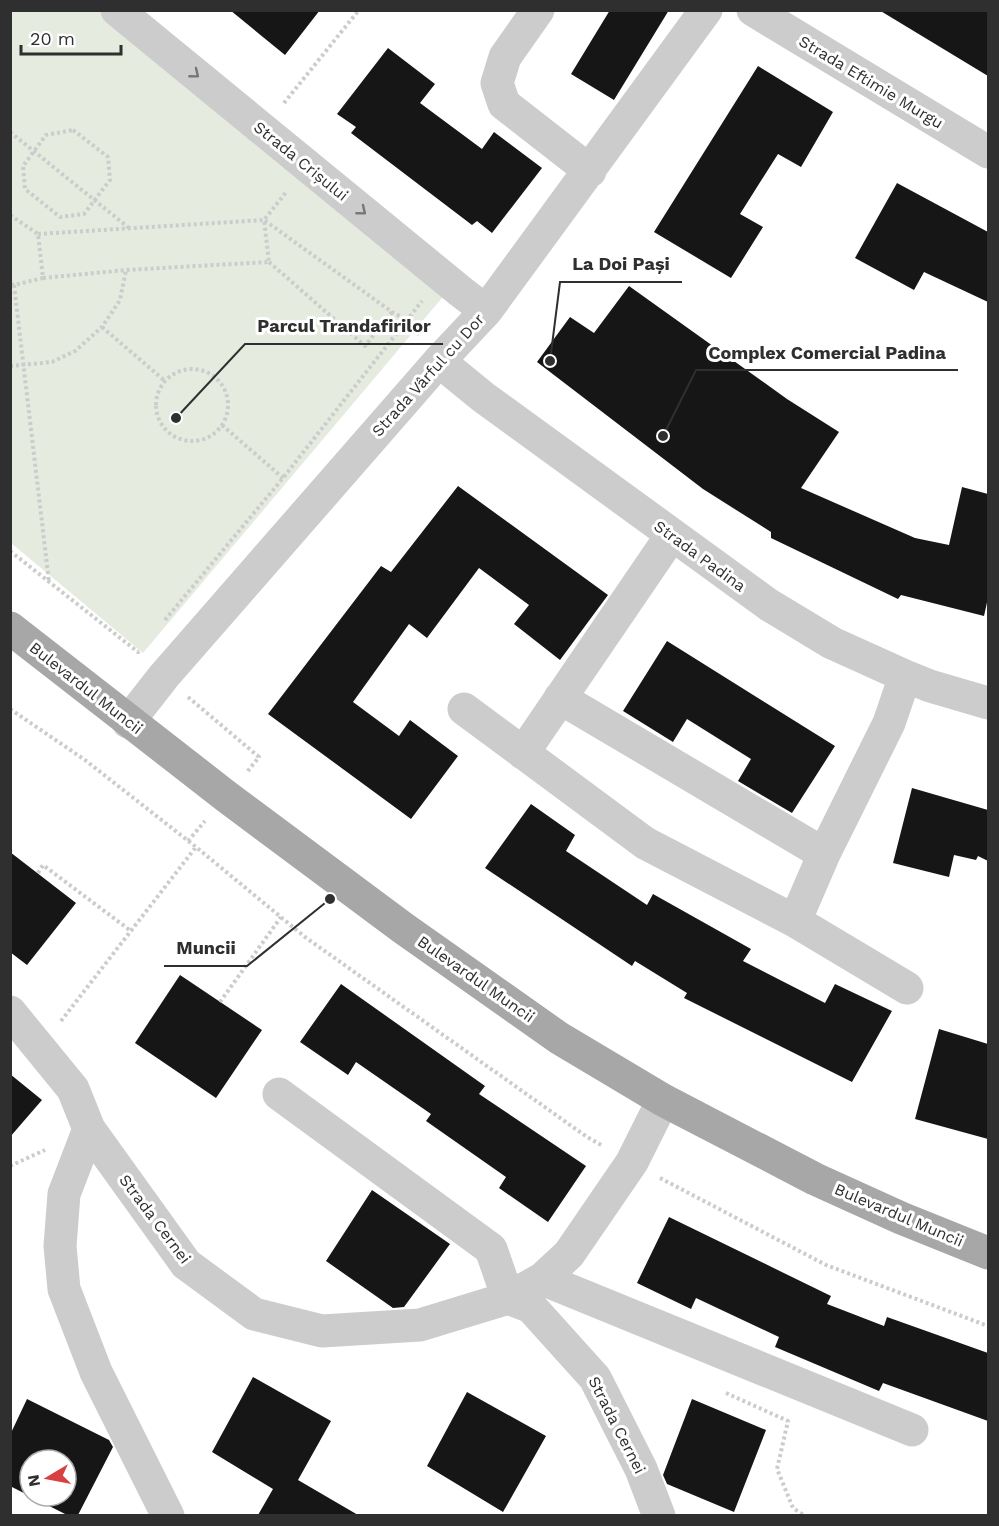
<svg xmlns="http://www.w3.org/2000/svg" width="999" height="1526" font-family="'Work Sans',sans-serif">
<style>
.green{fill:#e5ebdf}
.building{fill:#161616;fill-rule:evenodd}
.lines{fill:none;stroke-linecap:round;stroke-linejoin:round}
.path{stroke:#ccc;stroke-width:4;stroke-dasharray:3 3;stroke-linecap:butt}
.minor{stroke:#ccc;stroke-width:33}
.major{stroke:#a7a7a7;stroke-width:33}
.oneway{stroke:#767676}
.labels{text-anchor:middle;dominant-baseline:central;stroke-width:6;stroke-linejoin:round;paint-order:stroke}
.street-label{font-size:16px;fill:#2f2f2f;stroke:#fff}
.leader{fill:none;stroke:#2f2f2f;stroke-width:2}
.callout-dot{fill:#2f2f2f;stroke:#fff;stroke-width:2}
.callout-label{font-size:18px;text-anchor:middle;font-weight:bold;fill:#2f2f2f;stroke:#fff;stroke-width:6;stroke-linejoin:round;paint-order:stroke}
</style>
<rect width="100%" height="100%" fill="#fff"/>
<path class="green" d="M 10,11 L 105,11 L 447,292 L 143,653 L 11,543 Z"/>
<path class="building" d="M 230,10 L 320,10 L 285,55 Z
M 610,10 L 669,10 L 614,100 L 571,74 Z
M 879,10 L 988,10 L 988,76 L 955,56 Z
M 388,48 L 435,84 L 420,103 L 482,149 L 494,132 L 542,168 L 492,233 L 477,221 L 472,225 L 351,133 L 356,127 L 337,114 Z
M 758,66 L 833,112 L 801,167 L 778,154 L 740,214 L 763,227 L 731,278 L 654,232 Z
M 897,183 L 988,232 L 988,302 L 924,272 L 914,290 L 855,258 Z
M 629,286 L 787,399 L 839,432 L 801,488 L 915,538 L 949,545 L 962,487 L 988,494 L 988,598 L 984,616 L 901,595 L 898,599 L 771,538 L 771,532 L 703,489 L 537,362 L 570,317 L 594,333 Z
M 458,486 L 608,595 L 560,660 L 514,624 L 529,605 L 479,568 L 427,638 L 409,624 L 353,702 L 399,736 L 410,720 L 458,756 L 411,819 L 268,714 L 381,566 L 391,572 Z
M 667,641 L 835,746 L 792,813 L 738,781 L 751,759 L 687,719 L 673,742 L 623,711 Z
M 912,788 L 988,810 L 988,861 L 978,856 L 976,860 L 954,855 L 949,877 L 893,863 Z
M 531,804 L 575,835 L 566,851 L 647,905 L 653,894 L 751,949 L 743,961 L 825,1003 L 835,984 L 892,1011 L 852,1082 L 684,998 L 687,993 L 635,961 L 632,966 L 485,868 Z
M 10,852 L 76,903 L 27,965 L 10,952 Z
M 180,975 L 262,1030 L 216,1098 L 135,1043 Z
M 341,984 L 485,1086 L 479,1094 L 586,1166 L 548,1222 L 499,1188 L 506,1177 L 426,1121 L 431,1114 L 356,1062 L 348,1075 L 300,1042 Z
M 939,1029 L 988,1044 L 988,1139 L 915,1119 Z
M 10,1074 L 42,1100 L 10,1137 Z
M 372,1190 L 450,1244 L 404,1307 L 393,1308 L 326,1261 Z
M 669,1217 L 831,1296 L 827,1304 L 884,1326 L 887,1317 L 988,1353 L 988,1421 L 883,1383 L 879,1391 L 775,1347 L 779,1337 L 696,1298 L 691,1309 L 637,1283 Z
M 253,1377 L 331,1421 L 298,1480 L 358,1515 L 258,1515 L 273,1489 L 212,1452 Z
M 467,1392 L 546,1436 L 503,1512 L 427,1466 Z
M 27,1399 L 109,1440 L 113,1447 L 78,1515 L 67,1515 L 10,1486 L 10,1435 ZM 30,1460 L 66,1460 L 66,1496 L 30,1496 Z
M 692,1399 L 766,1430 L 734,1512 L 667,1484 L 663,1475 Z"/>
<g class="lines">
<path class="path" d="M 284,103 L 359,10
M 73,130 L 108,157 L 110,180 L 84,214 L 60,217 L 25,189 L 23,166 L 46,135 Z
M 10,132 L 129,228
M 10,215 L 38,234 L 43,278 L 14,285 L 10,284
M 38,234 L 264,220 L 287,191
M 269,262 L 365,346 L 392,312
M 43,278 L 126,270 L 269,262 L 264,220 L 392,312 L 407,320 L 419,335
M 14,285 L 49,582
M 102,327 L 165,381
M 10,366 L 52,362 L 75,351 L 102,327 L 120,300 L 126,270
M156 405a36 36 0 1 1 72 0a36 36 0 1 1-72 0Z
M 222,425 L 283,478
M 10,551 L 138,652 L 139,651
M 165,620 L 283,478 L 422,301
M 188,697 L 259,757 L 247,772
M 10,709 L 85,760 L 196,847 L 305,937 L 587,1137 L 603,1146
M 188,841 L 205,821
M 38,873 L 43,865 L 131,931
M 220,1002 L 281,917
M 61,1021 L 196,847
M 10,1166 L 45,1150
M 660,1178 L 826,1265 L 988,1326
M 726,1393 L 788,1421 L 777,1469 L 793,1508 L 805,1516"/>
<path class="minor" d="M 117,10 L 460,291 L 486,311
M 538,10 L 505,57 L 497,83 L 504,104 L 590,171
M 753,10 L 988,152
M 439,361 L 483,397 L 769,605 L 832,643 L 905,676 L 930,686 L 988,703
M 560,698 L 824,854
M 464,709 L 645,843 L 795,921 L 907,988
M 128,722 L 164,676 L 439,361 L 486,311 L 706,10
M 523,753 L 671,536
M 795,921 L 824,854 L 889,723 L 905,676
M 10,1012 L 73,1089 L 89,1129 L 186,1264 L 254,1314 L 322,1331 L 420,1325 L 508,1298 L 531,1307 L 595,1378 L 641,1469 L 659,1516
M 279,1094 L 491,1249 L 508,1298 L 542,1279 L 569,1254 L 632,1162 L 663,1100
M 89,1129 L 64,1194 L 60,1246 L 64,1289 L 96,1372 L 168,1516
M 542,1279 L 912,1430"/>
<path class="major" d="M 10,628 L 227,797 L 403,928 L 559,1038 L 663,1100 L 815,1179 L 901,1218 L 988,1253"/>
</g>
<defs><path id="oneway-chevron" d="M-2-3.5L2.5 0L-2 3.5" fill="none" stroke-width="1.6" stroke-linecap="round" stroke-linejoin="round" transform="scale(1.5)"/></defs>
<g class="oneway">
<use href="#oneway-chevron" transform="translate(195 74) rotate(39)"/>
<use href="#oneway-chevron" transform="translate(362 211) rotate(39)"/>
</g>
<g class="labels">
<g class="street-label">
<text transform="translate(871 82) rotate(31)">Strada Eftimie Murgu</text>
<text transform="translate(301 161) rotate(39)">Strada Crișului</text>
<text transform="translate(428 375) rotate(-48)">Strada Vârful cu Dor</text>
<text transform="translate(700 556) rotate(36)">Strada Padina</text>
<text transform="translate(86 688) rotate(38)">Bulevardul Muncii</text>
<text transform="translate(476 979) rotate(35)">Bulevardul Muncii</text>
<text transform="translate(899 1215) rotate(23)">Bulevardul Muncii</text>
<text transform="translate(155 1219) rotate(53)">Strada Cernei</text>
<text transform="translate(617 1425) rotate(63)">Strada Cernei</text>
</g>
</g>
<path class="leader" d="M550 361L560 282H682M176 418L245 344H443M663 436L696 370H958M330 899L247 966H164"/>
<g class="callout-dot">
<circle cx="550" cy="361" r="6"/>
<circle cx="176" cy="418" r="6"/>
<circle cx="663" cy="436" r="6"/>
<circle cx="330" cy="899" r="6"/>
</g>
<g class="callout-label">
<text x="621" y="270">La Doi Pași</text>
<text x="344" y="332">Parcul Trandafirilor</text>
<text x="827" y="359">Complex Comercial Padina</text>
<text x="206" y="954">Muncii</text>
</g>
<rect width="999" height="1526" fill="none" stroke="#2f2f2f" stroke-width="24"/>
<g transform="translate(48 1478) rotate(260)"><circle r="28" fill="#ffffff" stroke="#acacac" stroke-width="1.5"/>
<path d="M0-4.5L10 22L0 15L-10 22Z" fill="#d84042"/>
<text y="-9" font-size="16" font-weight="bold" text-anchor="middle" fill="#2f2f2f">N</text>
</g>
<path d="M21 45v9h100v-9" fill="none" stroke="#2f2f2f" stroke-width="3"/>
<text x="30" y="45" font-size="18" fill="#2f2f2f" stroke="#ffffff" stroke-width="4.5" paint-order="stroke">20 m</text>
</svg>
